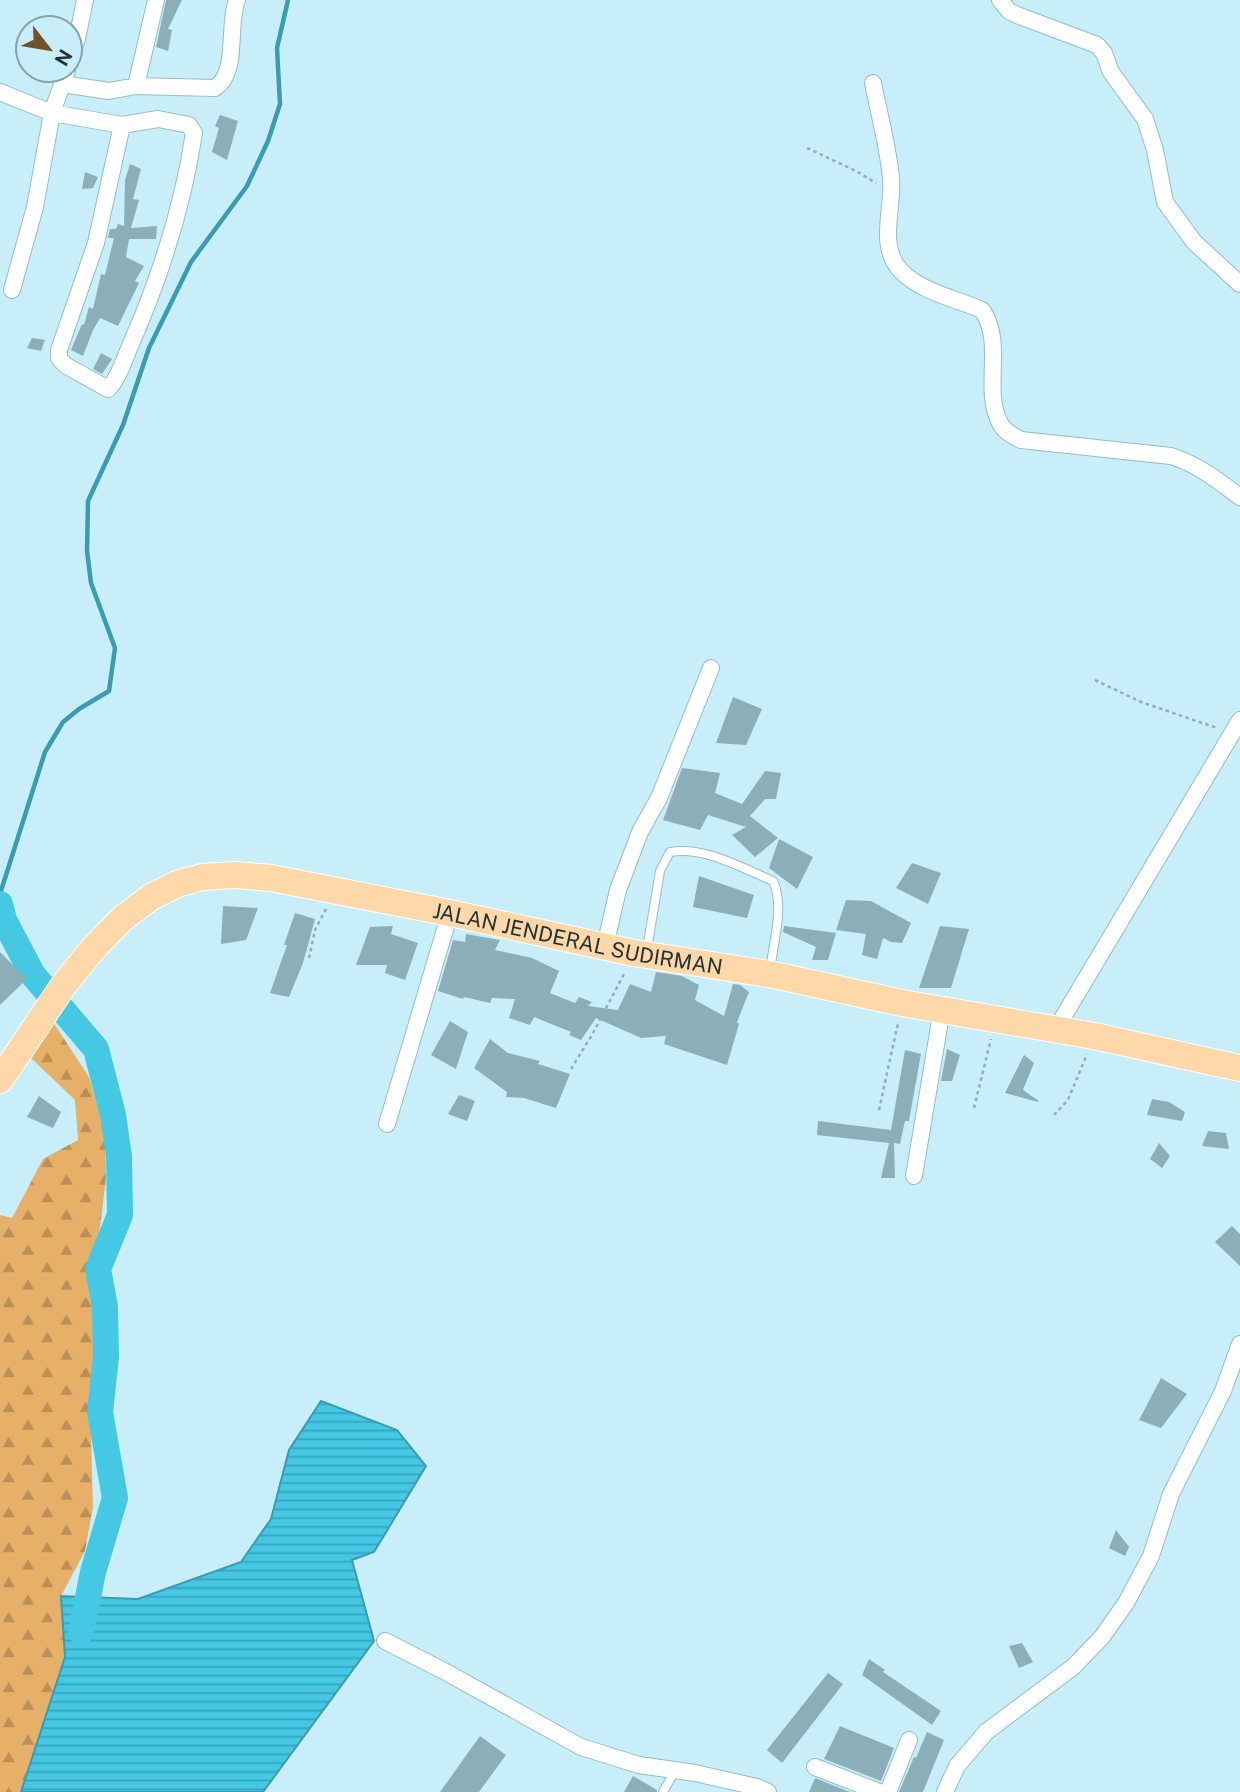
<svg xmlns="http://www.w3.org/2000/svg" width="1240" height="1792" font-family="'Public Sans',sans-serif">
<style>
.forest{fill:url(#forest-firs)}
.water{fill:url(#water-rules);stroke:#3b9bb0;stroke-width:2}
.lines{fill:none;stroke-linecap:round;stroke-linejoin:round}
.stream{stroke:#3b9bb0;stroke-width:4.5}
.river{stroke:#45c8e4;stroke-width:26}
.building{fill:#8aafb9}
.service-casing{stroke:#96bcc5;stroke-width:10}
.minor-casing{stroke:#96bcc5;stroke-width:18}
.trunk-casing{stroke:#fff;stroke-width:28}
.path{stroke:#90aeb6;stroke-width:2.5;stroke-dasharray:3.5 3.5;stroke-linecap:butt}
.service{stroke:#fff;stroke-width:8}
.minor{stroke:#fff;stroke-width:16}
.trunk{stroke:#fed8a8;stroke-width:26}
.labels{text-anchor:middle;dominant-baseline:central;stroke-width:5;stroke-linejoin:round;paint-order:stroke}
.street-label{font-size:21px;fill:#233236;stroke:#c8eff9}
</style>
<defs>
<pattern id="forest-firs" width="22" height="20" patternUnits="userSpaceOnUse" patternTransform="scale(1.75)"><rect width="22" height="20" fill="#e6b069"/><path d="M5 1l3.5 6h-7zM16 11l3.5 6h-7z" fill="#ba9057"/></pattern>
<pattern id="water-rules" width="6" height="5" patternUnits="userSpaceOnUse" patternTransform="scale(1.75)"><rect width="6" height="5" fill="#45c8e4"/><path d="M0 2.5h6" fill="none" stroke="#39a3ba"/></pattern>
</defs>
<rect width="100%" height="100%" fill="#c8eff9"/>
<path class="forest" d="M 53,1022 L 89,1077 L 105,1132 L 106,1178 L 100,1228 L 90,1263 L 97,1348 L 91,1435 L 93,1507 L 85,1551 L 61,1596 L 65,1657 L 21,1792 L 0,1792 L 0,1215 L 12,1218 L 43,1159 L 78,1140 L 75,1100 L 31,1058 Z"/>
<path class="water" d="M 321,1401 L 397,1430 L 426,1466 L 374,1552 L 352,1560 L 374,1641 L 263,1792 L 21,1792 L 65,1657 L 61,1596 L 138,1599 L 241,1562 L 271,1519 L 289,1450 Z"/>
<g class="lines">
<path class="stream" d="M 0,894 L 45,752 L 63,722 L 79,709 L 109,691 L 115,648 L 91,583 L 87,551 L 88,501 L 123,425 L 149,348 L 191,262 L 247,186 L 268,141 L 280,104 L 277,48 L 288,0"/>
<path class="river" d="M 0,904 L 4,920 L 33,975 L 96,1049 L 113,1115 L 119,1157 L 120,1215 L 98,1269 L 105,1307 L 106,1357 L 100,1412 L 115,1498 L 93,1572 L 81,1632"/>
</g>
<path class="building" d="M 166,0 L 182,0 L 168,29 L 172,30 L 168,51 L 156,47 Z
M 220,115 L 238,121 L 227,160 L 212,152 L 219,128 L 215,126 Z
M 130,164 L 141,169 L 133,199 L 139,200 L 131,228 L 157,226 L 156,239 L 129,239 L 126,257 L 144,266 L 135,281 L 139,283 L 118,326 L 100,318 L 93,330 L 83,356 L 71,350 L 82,324 L 84,325 L 89,307 L 93,309 L 101,274 L 105,275 L 114,238 L 108,238 L 110,229 L 116,229 L 118,224 L 124,226 L 125,180 Z
M 85,172 L 98,177 L 93,188 L 82,189 Z
M 32,338 L 45,340 L 41,351 L 27,348 Z
M 101,353 L 112,359 L 102,374 L 93,369 Z
M 733,697 L 762,709 L 746,745 L 716,743 Z
M 682,768 L 720,773 L 715,793 L 742,804 L 765,771 L 781,773 L 776,799 L 765,799 L 750,816 L 778,838 L 755,857 L 732,835 L 746,827 L 708,815 L 700,830 L 663,820 Z
M 779,839 L 813,857 L 797,889 L 769,868 Z
M 912,863 L 941,873 L 928,904 L 896,888 Z
M 699,876 L 754,895 L 747,918 L 693,907 Z
M 846,900 L 871,901 L 911,923 L 902,943 L 891,942 L 883,938 L 877,959 L 862,955 L 866,934 L 836,930 Z
M 223,906 L 258,908 L 246,940 L 221,944 Z
M 295,913 L 315,919 L 303,963 L 289,997 L 270,993 L 287,945 L 284,945 Z
M 393,926 L 391,934 L 418,943 L 405,980 L 385,973 L 387,965 L 356,965 L 370,927 Z
M 784,926 L 836,933 L 828,960 L 812,960 L 816,947 L 783,932 Z
M 940,926 L 969,929 L 951,988 L 919,988 Z
M 466,934 L 500,940 L 495,950 L 532,958 L 559,971 L 550,993 L 575,1003 L 579,997 L 592,1002 L 588,1006 L 618,1010 L 630,984 L 651,992 L 656,972 L 682,976 L 699,985 L 695,1000 L 724,1016 L 733,984 L 740,985 L 749,992 L 737,1022 L 739,1024 L 727,1065 L 664,1044 L 666,1036 L 641,1038 L 596,1018 L 581,1040 L 569,1035 L 571,1032 L 534,1017 L 530,1025 L 509,1018 L 515,999 L 492,998 L 490,1003 L 464,997 L 463,999 L 438,991 L 453,940 L 465,942 Z
M 0,952 L 27,979 L 0,1005 Z
M 450,1021 L 468,1032 L 456,1069 L 431,1055 Z
M 490,1039 L 508,1053 L 540,1061 L 538,1064 L 570,1074 L 556,1108 L 524,1098 L 506,1097 L 507,1092 L 474,1068 Z
M 947,1049 L 960,1055 L 952,1081 L 941,1081 Z
M 905,1050 L 921,1054 L 909,1121 L 905,1121 L 900,1144 L 894,1143 L 895,1178 L 881,1178 L 889,1143 L 817,1135 L 818,1121 L 891,1130 Z
M 1024,1055 L 1034,1063 L 1023,1090 L 1039,1101 L 1038,1102 L 1005,1093 Z
M 459,1095 L 475,1101 L 467,1121 L 448,1114 Z
M 39,1096 L 61,1112 L 53,1128 L 27,1117 Z
M 1152,1099 L 1169,1102 L 1185,1112 L 1182,1121 L 1147,1115 Z
M 1208,1131 L 1226,1133 L 1229,1149 L 1202,1146 Z
M 1159,1143 L 1170,1156 L 1162,1168 L 1150,1159 Z
M 1232,1226 L 1240,1234 L 1240,1266 L 1215,1242 Z
M 1161,1378 L 1187,1394 L 1161,1428 L 1139,1420 Z
M 1116,1530 L 1129,1547 L 1125,1556 L 1109,1548 Z
M 1022,1643 L 1033,1662 L 1019,1668 L 1009,1646 Z
M 869,1659 L 885,1670 L 883,1672 L 941,1711 L 932,1725 L 862,1675 Z
M 828,1673 L 843,1684 L 782,1763 L 767,1750 Z
M 840,1726 L 894,1748 L 881,1781 L 824,1759 Z
M 927,1732 L 944,1740 L 923,1792 L 899,1792 L 914,1757 L 916,1758 Z
M 480,1736 L 506,1755 L 479,1792 L 440,1792 Z
M 633,1776 L 657,1790 L 657,1792 L 624,1792 Z
M 815,1778 L 850,1792 L 809,1792 Z"/>
<g class="lines">
<g class="service-casing">
<path id="service" d="M 647,949 L 660,871 L 670,852 C 704,846 742,868 773,881 C 785,907 773,943 770,971
M 663,1792 L 675,1771"/>
</g>
<g class="minor-casing">
<path id="minor" d="M 1000,0 L 1009,11 L 1017,15 L 1097,45 L 1104,53 L 1111,72 L 1145,119 L 1155,150 L 1165,202 L 1194,242 L 1240,284
M 70,60 L 77,39 L 85,0
M 873,83 C 879,114 888,146 891,178 C 894,208 877,246 901,271 C 921,292 957,299 982,310 C 1005,343 982,389 1000,423 C 1004,432 1014,436 1021,440 L 1171,456 C 1199,465 1217,480 1240,497
M 62,84 L 109,91 L 136,86 L 156,0
M 136,86 L 215,88 C 239,73 227,25 237,0
M 0,92 L 52,113 L 122,125 L 96,243 L 59,350 L 59,358 L 65,365 L 108,389 C 119,378 124,360 130,346 C 160,278 183,206 194,133 L 189,125 L 158,119 L 122,125
M 12,290 L 35,207 L 52,113 L 67,70
M 605,946 L 618,890 L 640,832 L 659,798 L 711,668
M 1056,1029 L 1240,720
M 387,1124 L 450,913
M 914,1176 L 942,1009
M 385,1641 L 444,1671 L 581,1747 L 639,1765 L 695,1773 L 757,1787 L 768,1792
M 815,1767 L 879,1792
M 888,1792 L 909,1740
M 945,1792 L 957,1766 L 986,1732 L 1073,1667 L 1102,1637 L 1126,1603 L 1151,1556 L 1171,1494 L 1223,1391 L 1240,1344"/>
</g>
<g class="trunk-casing">
<g id="trunk">
<path id="s1" d="M 0,1080 L 63,986 L 92,950 L 122,919 L 151,897 L 177,884 L 202,877 L 235,875 L 271,878 L 450,913 L 634,953 L 769,974 L 902,1003 L 1094,1036 L 1240,1068"/>
</g>
</g>
<path class="path" d="M 807,148 L 856,171 L 876,183
M 1095,680 L 1141,702 L 1217,728
M 309,958 L 315,930 L 326,909
M 571,1069 L 592,1035 L 625,972
M 974,1108 L 991,1039
M 879,1110 L 898,1023
M 1054,1115 L 1068,1100 L 1087,1054"/>
<use href="#service" class="service"/>
<use href="#minor" class="minor"/>
<use href="#trunk" class="trunk"/>
</g>
<g class="labels">
<g class="street-label">
<text stroke="none"><textPath href="#s1" startOffset="676">JALAN JENDERAL SUDIRMAN</textPath></text>
</g>
</g>
<g transform="translate(49 49) rotate(121)"><circle r="33" fill="#c8eff9" stroke="#86a3ab" stroke-width="2"/>
<path d="M0-5L12 26L0 18L-12 26Z" fill="#725328"/>
<text y="-10" font-size="19" font-weight="bold" text-anchor="middle" fill="#233236">N</text>
</g>
</svg>
